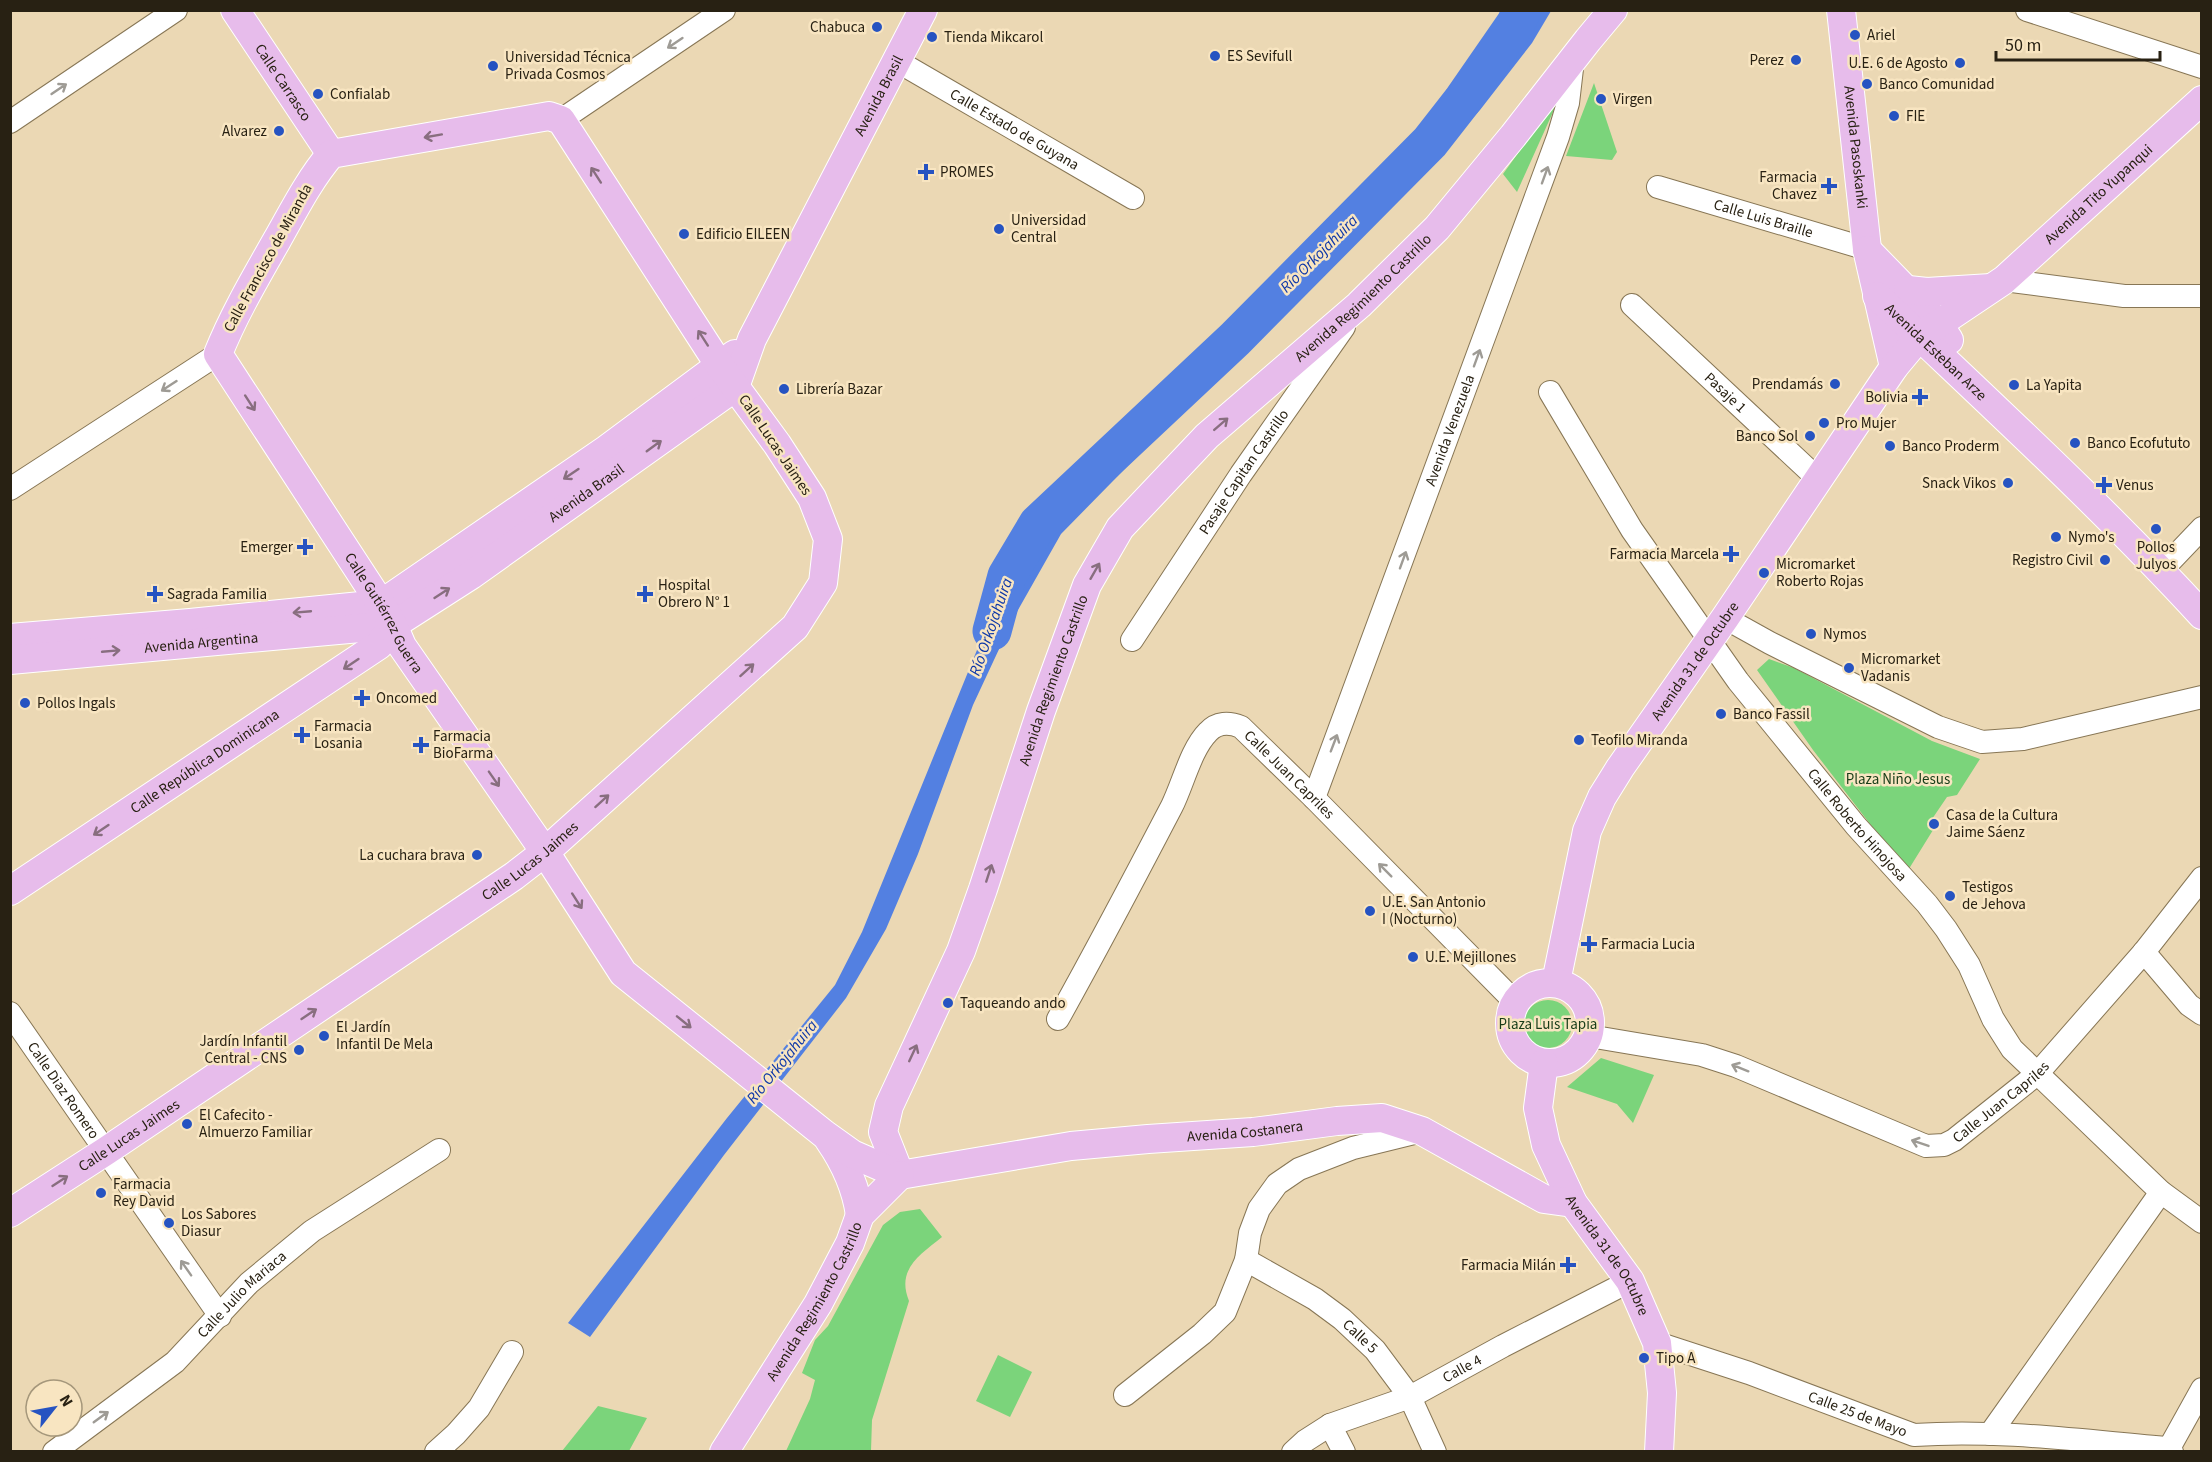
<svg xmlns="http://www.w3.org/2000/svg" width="2212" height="1462" font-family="'Source Sans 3',sans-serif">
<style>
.green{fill:#7bd47b}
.water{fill:#5380e1}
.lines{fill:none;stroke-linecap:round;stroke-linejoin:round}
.river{stroke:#5380e1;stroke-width:39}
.minor-casing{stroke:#877655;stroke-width:24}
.major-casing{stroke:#fff;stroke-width:30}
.minor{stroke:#fff;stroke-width:22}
.major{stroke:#e7bceb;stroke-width:28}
.oneway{stroke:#9e9b95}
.oneway2{stroke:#886e7f}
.poi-dot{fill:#2653c1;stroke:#f8e5c1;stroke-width:2}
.labels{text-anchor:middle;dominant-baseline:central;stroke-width:5;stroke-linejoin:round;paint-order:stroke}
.poi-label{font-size:15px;fill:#282113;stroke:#f8e5c1;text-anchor:start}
.street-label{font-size:15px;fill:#282113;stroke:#f8e5c1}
.park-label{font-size:15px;fill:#173c18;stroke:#f8e5c1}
.water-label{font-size:16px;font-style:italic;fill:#0d37a8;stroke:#f8e5c1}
</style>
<rect width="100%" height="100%" fill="#ebd8b4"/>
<path class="green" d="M 1594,83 L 1617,152 L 1612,160 L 1566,156 Z
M 1562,92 L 1517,192 L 1503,174 Z
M 1769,659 L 1794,668 L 1932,741 L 1980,759 L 1957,795 L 1947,797 L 1930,822 L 1933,830 L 1907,872 L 1813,750 L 1757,670 Z
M1524 1024a24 24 0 1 1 48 0a24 24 0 1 1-48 0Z
M 1601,1058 L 1654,1075 L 1633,1123 L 1617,1104 L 1567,1087 Z
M 920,1209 L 942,1237 C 920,1255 896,1269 909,1301 L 872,1420 L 871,1451 L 786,1451 L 810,1399 L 815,1380 L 802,1373 L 815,1340 L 828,1326 L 883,1225 L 900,1212 Z
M 998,1355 L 1032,1372 L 1010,1417 L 976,1401 Z
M 598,1406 L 647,1418 L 629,1451 L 562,1451 Z"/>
<path class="water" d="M 1522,11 L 1551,11 L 1532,43 L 1480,110 L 1450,143 L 1361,237 L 1224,373 L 1163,430 L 1061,534 L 1014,617 L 973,705 L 918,854 L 886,929 L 846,998 L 724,1155 L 590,1337 L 568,1323 L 727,1118 L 835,985 L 862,932 L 1008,574 L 1044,518 L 1218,355 L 1434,137 L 1462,101 L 1516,23 Z"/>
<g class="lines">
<path class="river" d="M 992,631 L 1007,576 L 1038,524 L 1235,339 L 1430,142 L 1462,101 L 1516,23 L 1522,10"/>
<g class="minor-casing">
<g id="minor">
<path d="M 2027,10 L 2202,67"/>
<path id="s1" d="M 897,61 L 1133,198"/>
<path d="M 561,120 L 724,10"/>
<path d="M 10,122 L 176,10"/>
<path id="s2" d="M 1658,187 L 1867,249"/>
<path d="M 2004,280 L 2124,296 L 2202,296"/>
<path id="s3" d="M 1632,305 L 1818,479"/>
<path id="s4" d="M 1550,392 L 1632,530 L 1738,681 L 1856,826 L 1927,904 L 1946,929 L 1969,965 L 1993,1019 L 2012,1049 L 2161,1192 L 2202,1222"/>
<path d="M 10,489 L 218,354"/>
<path d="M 2161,571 L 2202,528"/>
<path d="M 1725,618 L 1770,643 L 1938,727 L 1982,742 L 2023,739 L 2202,697"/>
<path id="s5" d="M 1132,640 L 1241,474 L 1344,327"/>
<path id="s6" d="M 1314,798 L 1558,137 L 1568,103 L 1573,60"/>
<path d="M 2144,952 L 2189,1005 L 2202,1014"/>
<path id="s7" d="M 10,1013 L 220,1316"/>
<path id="s8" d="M 1058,1019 C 1097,949 1135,877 1172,806 C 1183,784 1191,749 1208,732 C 1217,722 1229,722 1241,727 L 1314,798 L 1515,1002"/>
<path id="s9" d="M 1589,1036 L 1702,1055 L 1736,1066 L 1926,1146 L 1944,1145 L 1954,1140 L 2037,1074 L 2144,952 L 2202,878"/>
<path id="s10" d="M 1246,1260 L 1315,1299 L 1342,1319 L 1375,1350 L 1410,1397 L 1435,1452"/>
<path id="s11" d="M 1657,1343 L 1749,1373 L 1914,1435 C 1998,1429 2084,1441 2168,1448 L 2172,1452"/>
<path d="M 1125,1395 L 1202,1334 L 1225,1312 L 1246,1260 L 1250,1233 L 1259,1209 L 1277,1184 L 1299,1169 L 1353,1148 L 1422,1131"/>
<path d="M 1330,1425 L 1344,1452"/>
<path d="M 1990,1434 L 2161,1192"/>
<path id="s12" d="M 54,1452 L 175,1362 L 249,1283 L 312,1231 L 439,1150"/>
<path d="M 436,1452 L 456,1434 L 479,1408 L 512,1352"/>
<path id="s13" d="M 1293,1452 L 1305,1441 L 1330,1425 L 1410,1397 L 1503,1346 L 1630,1281"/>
<path d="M 2167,1452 L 2202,1389"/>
</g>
</g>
<g class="major-casing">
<g id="major">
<path id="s14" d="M 235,10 L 331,154"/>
<path id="s15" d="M 1841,10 L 1867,249 L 1894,367"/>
<path d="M 1867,250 L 1938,323 L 1949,340"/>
<path d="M 1908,290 L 1927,292 L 1991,288"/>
<path id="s16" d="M 1877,296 C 1987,401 2099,503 2202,615"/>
<path d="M 10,638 L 190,623 L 381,604 L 607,449 L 735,354"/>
<path id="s17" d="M 10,660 L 393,625"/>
<path id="s18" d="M 10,891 L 379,645 L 393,625 L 471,575 L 735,387 L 752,339 L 923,10"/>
<path id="s19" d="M 1556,982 L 1587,831 L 1602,797 L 1620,768 L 1725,618 L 1894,367 L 1919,337 L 2004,280 L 2202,100"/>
<circle cx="1550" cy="1023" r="40"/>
<path id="s20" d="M 1544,1063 L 1538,1108 L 1546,1145 L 1573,1203 L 1630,1281 L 1657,1343 L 1662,1393 L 1659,1452"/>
<path d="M 829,1140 C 845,1163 856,1187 860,1215"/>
<path id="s21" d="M 900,1175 L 883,1132 L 889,1106 L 961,951 L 983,889 L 1041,711 L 1087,585 L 1120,528 L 1207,436 L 1359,305 L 1437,228 L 1513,136 L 1588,40 L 1613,10"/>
<path id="s22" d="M 900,1175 L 1071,1146 L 1148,1139 L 1253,1132 L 1337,1121 L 1382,1118 L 1422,1131 L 1544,1199 L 1573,1203"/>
<path id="s23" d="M 10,1213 L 106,1151 L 514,876 L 545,852 L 795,627 L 823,583 L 828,539 L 812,498 L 777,444 L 720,366 L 561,120 L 549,116 L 331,154 C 309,180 294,210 277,240 C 256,277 234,314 218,354 L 381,604 L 393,625 L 402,646 L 545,852 L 623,973 L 824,1134 L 852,1154 L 900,1175"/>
<path id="s24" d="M 724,1452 L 818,1304 L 850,1243 L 860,1215 L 900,1175"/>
</g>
</g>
<use href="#minor" class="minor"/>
<use href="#major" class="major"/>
</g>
<defs><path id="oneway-shaft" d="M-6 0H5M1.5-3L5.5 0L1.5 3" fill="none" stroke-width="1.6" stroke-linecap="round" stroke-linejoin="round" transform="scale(1.5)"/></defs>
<g class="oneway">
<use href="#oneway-shaft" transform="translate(675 43) rotate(146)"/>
<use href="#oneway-shaft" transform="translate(59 89) rotate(-34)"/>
<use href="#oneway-shaft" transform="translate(1545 175) rotate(-70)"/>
<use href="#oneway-shaft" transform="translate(1477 358) rotate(-70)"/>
<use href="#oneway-shaft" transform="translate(169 386) rotate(147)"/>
<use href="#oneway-shaft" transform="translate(1403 560) rotate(-70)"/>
<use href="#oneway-shaft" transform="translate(1334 743) rotate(-69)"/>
<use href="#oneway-shaft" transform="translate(1385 870) rotate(-135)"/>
<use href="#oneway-shaft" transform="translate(1740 1068) rotate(-158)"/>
<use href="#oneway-shaft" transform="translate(1920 1143) rotate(-161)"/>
<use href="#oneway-shaft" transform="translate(186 1268) rotate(-125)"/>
<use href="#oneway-shaft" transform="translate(101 1417) rotate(-36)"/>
</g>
<g class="oneway2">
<use href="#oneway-shaft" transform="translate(433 136) rotate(170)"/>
<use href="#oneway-shaft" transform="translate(596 175) rotate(-123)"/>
<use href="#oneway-shaft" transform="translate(703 338) rotate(-123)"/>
<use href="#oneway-shaft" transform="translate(250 403) rotate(57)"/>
<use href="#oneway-shaft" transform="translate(1221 424) rotate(-41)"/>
<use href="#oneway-shaft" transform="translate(654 446) rotate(-36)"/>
<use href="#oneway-shaft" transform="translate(571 474) rotate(146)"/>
<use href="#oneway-shaft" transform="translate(1095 571) rotate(-60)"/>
<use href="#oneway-shaft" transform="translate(442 593) rotate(-33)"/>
<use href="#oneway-shaft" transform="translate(302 612) rotate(175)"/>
<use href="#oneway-shaft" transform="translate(111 651) rotate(-5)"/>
<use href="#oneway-shaft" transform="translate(351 664) rotate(146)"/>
<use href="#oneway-shaft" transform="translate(747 670) rotate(-42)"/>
<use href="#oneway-shaft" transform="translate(494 779) rotate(55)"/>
<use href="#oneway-shaft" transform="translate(602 801) rotate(-42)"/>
<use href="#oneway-shaft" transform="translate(101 830) rotate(146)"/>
<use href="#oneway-shaft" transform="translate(989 873) rotate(-72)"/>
<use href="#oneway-shaft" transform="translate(577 901) rotate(57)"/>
<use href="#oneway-shaft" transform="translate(309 1014) rotate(-34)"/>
<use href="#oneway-shaft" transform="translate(684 1022) rotate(39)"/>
<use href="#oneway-shaft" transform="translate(913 1053) rotate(-65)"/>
<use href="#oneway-shaft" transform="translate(60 1181) rotate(-33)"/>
</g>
<g class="poi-dot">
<circle cx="877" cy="27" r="6"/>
<circle cx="1855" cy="35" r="6"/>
<circle cx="932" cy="37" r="6"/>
<circle cx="1215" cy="56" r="6"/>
<circle cx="1796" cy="60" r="6"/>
<circle cx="1960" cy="63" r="6"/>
<circle cx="493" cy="66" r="6"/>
<circle cx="1867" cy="84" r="6"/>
<circle cx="318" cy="94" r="6"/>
<circle cx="1601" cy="99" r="6"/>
<circle cx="1894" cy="116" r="6"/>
<circle cx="279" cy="131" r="6"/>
<path d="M923 163h6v6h6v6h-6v6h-6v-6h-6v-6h6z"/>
<path d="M1826 177h6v6h6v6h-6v6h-6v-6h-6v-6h6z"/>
<circle cx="999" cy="229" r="6"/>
<circle cx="684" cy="234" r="6"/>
<circle cx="1835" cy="384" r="6"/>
<circle cx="2014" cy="385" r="6"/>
<circle cx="784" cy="389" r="6"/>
<path d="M1917 388h6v6h6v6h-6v6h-6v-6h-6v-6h6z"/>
<circle cx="1824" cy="423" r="6"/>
<circle cx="1810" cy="436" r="6"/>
<circle cx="2075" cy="443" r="6"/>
<circle cx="1890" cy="446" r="6"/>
<circle cx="2008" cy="483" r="6"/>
<path d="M2101 476h6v6h6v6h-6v6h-6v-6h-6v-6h6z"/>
<circle cx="2156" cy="529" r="6"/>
<circle cx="2056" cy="537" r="6"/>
<path d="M302 538h6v6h6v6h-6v6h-6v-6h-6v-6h6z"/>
<path d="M1728 545h6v6h6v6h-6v6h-6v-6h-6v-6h6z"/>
<circle cx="2105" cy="560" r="6"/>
<circle cx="1764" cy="573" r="6"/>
<path d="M152 585h6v6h6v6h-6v6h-6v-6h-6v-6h6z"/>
<path d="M642 585h6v6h6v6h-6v6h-6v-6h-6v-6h6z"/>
<circle cx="1811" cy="634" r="6"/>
<circle cx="1849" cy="668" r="6"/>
<path d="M359 689h6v6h6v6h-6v6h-6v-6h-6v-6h6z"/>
<circle cx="25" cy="703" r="6"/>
<circle cx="1721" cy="714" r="6"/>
<path d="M299 726h6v6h6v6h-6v6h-6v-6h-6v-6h6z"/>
<circle cx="1579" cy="740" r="6"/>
<path d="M418 736h6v6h6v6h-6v6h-6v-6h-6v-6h6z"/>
<circle cx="1934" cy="824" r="6"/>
<circle cx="477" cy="855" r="6"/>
<circle cx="1950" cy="896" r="6"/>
<circle cx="1370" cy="911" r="6"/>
<path d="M1586 935h6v6h6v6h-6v6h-6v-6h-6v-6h6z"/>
<circle cx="1413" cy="957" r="6"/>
<circle cx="948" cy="1003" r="6"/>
<circle cx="324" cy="1036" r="6"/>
<circle cx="299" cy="1050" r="6"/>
<circle cx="187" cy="1124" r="6"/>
<circle cx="101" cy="1193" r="6"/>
<circle cx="169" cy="1223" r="6"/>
<path d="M1565 1256h6v6h6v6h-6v6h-6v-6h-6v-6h6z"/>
<circle cx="1644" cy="1358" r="6"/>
</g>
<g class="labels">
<g class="poi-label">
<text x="865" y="27" text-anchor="end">Chabuca</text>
<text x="1867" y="35">Ariel</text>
<text x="944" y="37">Tienda Mikcarol</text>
<text x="1227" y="56">ES Sevifull</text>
<text x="505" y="57">Universidad Técnica<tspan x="505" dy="17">Privada Cosmos</tspan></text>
<text x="1784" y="60" text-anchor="end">Perez</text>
<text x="1948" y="63" text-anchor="end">U.E. 6 de Agosto</text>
<text x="1879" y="84">Banco Comunidad</text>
<text x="330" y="94">Confialab</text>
<text x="1613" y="99">Virgen</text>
<text x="1906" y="116">FIE</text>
<text x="267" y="131" text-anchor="end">Alvarez</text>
<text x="940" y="172">PROMES</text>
<text x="1817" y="177" text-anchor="end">Farmacia<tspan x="1817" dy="17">Chavez</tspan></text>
<text x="1011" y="220">Universidad<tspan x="1011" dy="17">Central</tspan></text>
<text x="696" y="234">Edificio EILEEN</text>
<text x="1823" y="384" text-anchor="end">Prendamás</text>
<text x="2026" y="385">La Yapita</text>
<text x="796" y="389">Librería Bazar</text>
<text x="1908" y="397" text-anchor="end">Bolivia</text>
<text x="1836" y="423">Pro Mujer</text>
<text x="1798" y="436" text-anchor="end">Banco Sol</text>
<text x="2087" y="443">Banco Ecofututo</text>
<text x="1902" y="446">Banco Proderm</text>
<text x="1996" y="483" text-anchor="end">Snack Vikos</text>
<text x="2116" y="485">Venus</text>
<text x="2068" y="537">Nymo's</text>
<text x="293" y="547" text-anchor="end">Emerger</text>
<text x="2156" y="547" text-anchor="middle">Pollos<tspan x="2156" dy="17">Julyos</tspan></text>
<text x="1719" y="554" text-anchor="end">Farmacia Marcela</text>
<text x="2093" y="560" text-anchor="end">Registro Civil</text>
<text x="1776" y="564">Micromarket<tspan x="1776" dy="17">Roberto Rojas</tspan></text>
<text x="658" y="585">Hospital<tspan x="658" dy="17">Obrero N° 1</tspan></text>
<text x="167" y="594">Sagrada Familia</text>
<text x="1823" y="634">Nymos</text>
<text x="1861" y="659">Micromarket<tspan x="1861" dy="17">Vadanis</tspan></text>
<text x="376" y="698">Oncomed</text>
<text x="37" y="703">Pollos Ingals</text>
<text x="1733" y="714">Banco Fassil</text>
<text x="314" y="726">Farmacia<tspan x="314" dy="17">Losania</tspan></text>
<text x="433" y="736">Farmacia<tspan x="433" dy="17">BioFarma</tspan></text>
<text x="1591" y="740">Teofilo Miranda</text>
<text x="1946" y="815">Casa de la Cultura<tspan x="1946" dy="17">Jaime Sáenz</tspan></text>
<text x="465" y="855" text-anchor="end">La cuchara brava</text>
<text x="1962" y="887">Testigos<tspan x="1962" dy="17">de Jehova</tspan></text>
<text x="1382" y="902">U.E. San Antonio<tspan x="1382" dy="17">I (Nocturno)</tspan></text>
<text x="1601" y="944">Farmacia Lucia</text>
<text x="1425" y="957">U.E. Mejillones</text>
<text x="960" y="1003">Taqueando ando</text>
<text x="336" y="1027">El Jardín<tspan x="336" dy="17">Infantil De Mela</tspan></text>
<text x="287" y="1041" text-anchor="end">Jardín Infantil<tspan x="287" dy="17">Central - CNS</tspan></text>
<text x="199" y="1115">El Cafecito -<tspan x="199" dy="17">Almuerzo Familiar</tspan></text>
<text x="113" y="1184">Farmacia<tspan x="113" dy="17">Rey David</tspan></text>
<text x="181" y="1214">Los Sabores<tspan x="181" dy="17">Diasur</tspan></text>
<text x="1556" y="1265" text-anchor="end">Farmacia Milán</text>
<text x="1656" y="1358">Tipo A</text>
</g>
<g class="street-label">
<text stroke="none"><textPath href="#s14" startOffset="87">Calle Carrasco</textPath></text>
<text stroke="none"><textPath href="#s18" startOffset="1210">Avenida Brasil</textPath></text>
<text stroke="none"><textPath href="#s1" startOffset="136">Calle Estado de Guyana</textPath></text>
<text stroke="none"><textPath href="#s15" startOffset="138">Avenida Pasoskanki</textPath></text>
<text stroke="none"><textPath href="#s19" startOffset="980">Avenida Tito Yupanqui</textPath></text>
<text stroke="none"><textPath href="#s2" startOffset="110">Calle Luis Braille</textPath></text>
<text transform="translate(268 258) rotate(-61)">Calle Francisco de Miranda</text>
<text stroke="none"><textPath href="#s21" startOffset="1032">Avenida Regimiento Castrillo</textPath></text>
<text stroke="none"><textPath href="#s16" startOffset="81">Avenida Esteban Arze</textPath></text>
<text stroke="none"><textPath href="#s3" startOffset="128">Pasaje 1</textPath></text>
<text stroke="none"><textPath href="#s6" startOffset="392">Avenida Venezuela</textPath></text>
<text transform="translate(775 445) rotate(56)">Calle Lucas Jaimes</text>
<text stroke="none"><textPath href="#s5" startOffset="202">Pasaje Capitan Castrillo</textPath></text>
<text stroke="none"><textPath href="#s18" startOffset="702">Avenida Brasil</textPath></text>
<text stroke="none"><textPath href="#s23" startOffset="2348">Calle Gutiérrez Guerra</textPath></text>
<text stroke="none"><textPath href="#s17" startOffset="192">Avenida Argentina</textPath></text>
<text stroke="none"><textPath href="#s19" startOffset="356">Avenida 31 de Octubre</textPath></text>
<text stroke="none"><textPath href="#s21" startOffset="530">Avenida Regimiento Castrillo</textPath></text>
<text stroke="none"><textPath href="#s18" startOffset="234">Calle República Dominicana</textPath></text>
<text stroke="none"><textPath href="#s8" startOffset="428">Calle Juan Capriles</textPath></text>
<text stroke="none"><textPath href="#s4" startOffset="532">Calle Roberto Hinojosa</textPath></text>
<text stroke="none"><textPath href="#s23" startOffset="628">Calle Lucas Jaimes</textPath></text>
<text stroke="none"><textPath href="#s7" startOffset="94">Calle Diaz Romero</textPath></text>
<text stroke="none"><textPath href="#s9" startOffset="446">Calle Juan Capriles</textPath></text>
<text stroke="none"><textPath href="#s22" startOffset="348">Avenida Costanera</textPath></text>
<text stroke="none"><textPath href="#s23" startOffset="142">Calle Lucas Jaimes</textPath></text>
<text stroke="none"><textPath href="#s20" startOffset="210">Avenida 31 de Octubre</textPath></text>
<text stroke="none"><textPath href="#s12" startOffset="246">Calle Julio Mariaca</textPath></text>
<text stroke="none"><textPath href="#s24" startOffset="176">Avenida Regimiento Castrillo</textPath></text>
<text stroke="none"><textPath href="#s10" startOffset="138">Calle 5</textPath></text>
<text stroke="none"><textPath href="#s13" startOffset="190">Calle 4</textPath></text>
<text stroke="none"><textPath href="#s11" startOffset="213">Calle 25 de Mayo</textPath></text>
</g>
<g class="park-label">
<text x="1898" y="779">Plaza Niño Jesus</text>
<text x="1548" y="1024">Plaza Luis Tapia</text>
</g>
<g class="water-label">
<text transform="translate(1319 254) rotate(-45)">Río Orkojahuira</text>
<text transform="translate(991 627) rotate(-71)">Río Orkojahuira</text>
<text transform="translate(782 1062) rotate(-51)">Río Orkojahuira</text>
</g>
</g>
<rect width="2212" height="1462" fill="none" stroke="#282113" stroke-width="24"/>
<g transform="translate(54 1408) rotate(59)"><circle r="28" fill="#f8e5c1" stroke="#a5977b" stroke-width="1.5"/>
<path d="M0-4.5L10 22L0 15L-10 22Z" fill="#2653c1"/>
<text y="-9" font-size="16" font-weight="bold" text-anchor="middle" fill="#282113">N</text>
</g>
<path d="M1996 51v9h164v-9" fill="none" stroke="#282113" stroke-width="3"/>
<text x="2005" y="51" font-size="18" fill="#282113" stroke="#f8e5c1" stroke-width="4.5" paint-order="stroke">50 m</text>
</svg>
